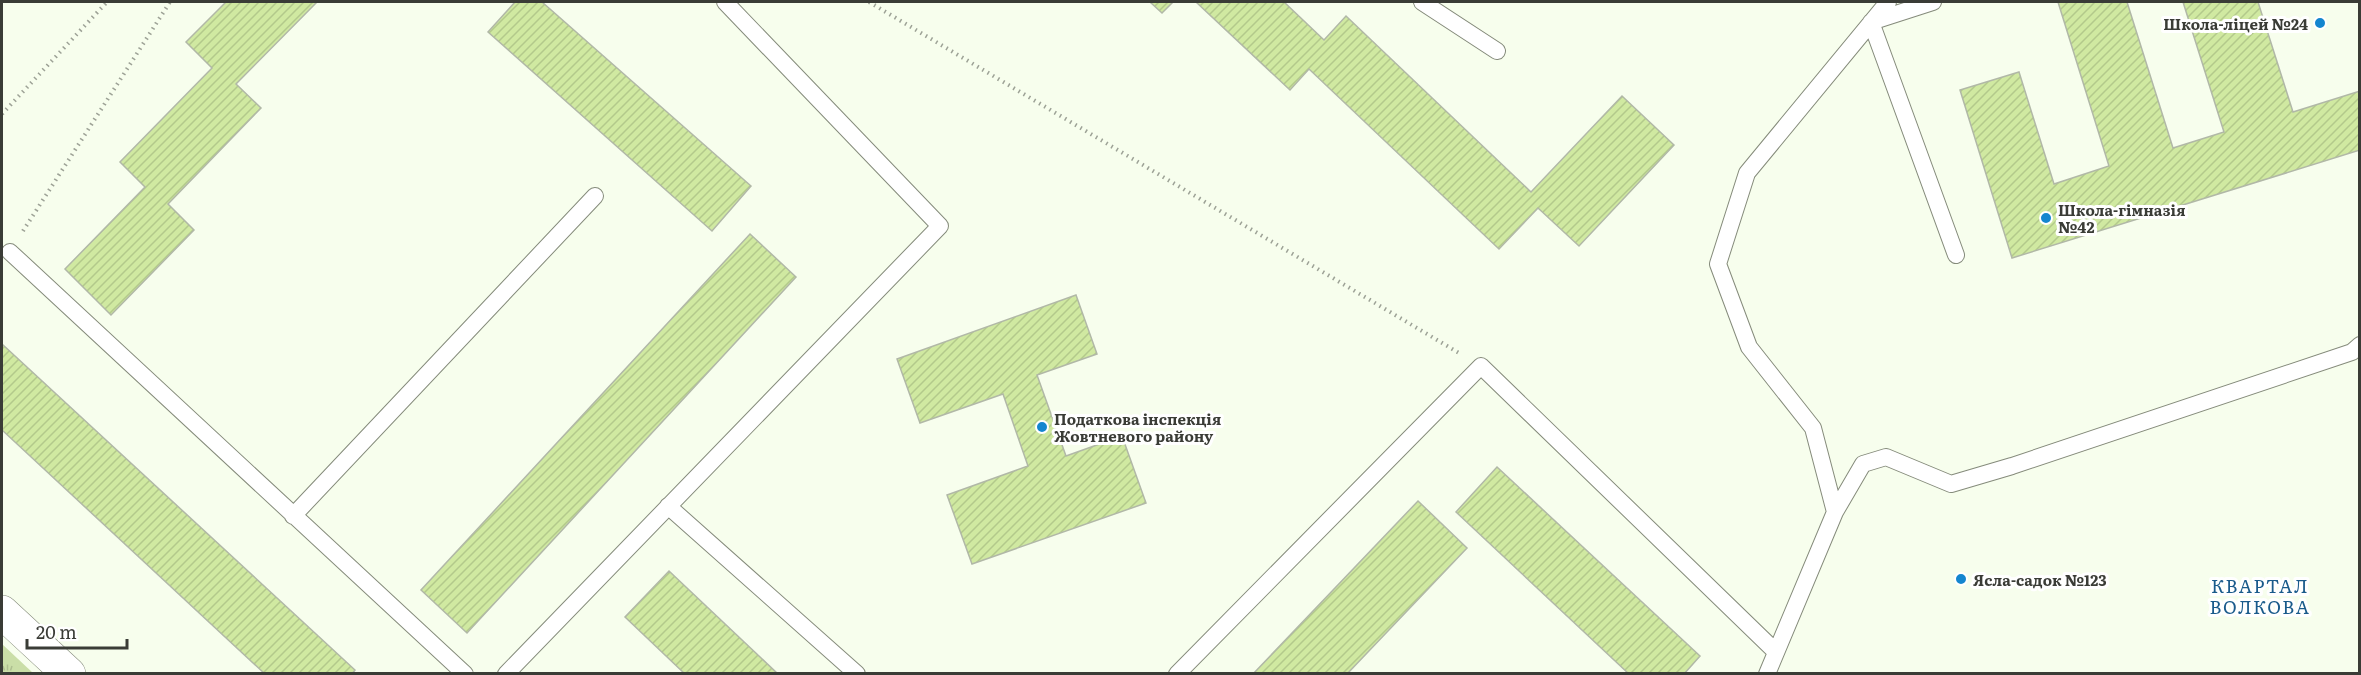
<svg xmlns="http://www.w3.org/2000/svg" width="2361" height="675" font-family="Literata,serif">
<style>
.grass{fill:url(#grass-tufts)}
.building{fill:url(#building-hatch);stroke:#b1b8a7;stroke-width:1.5}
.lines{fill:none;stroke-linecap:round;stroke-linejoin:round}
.service-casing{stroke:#858b7b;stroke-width:18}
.tertiary-casing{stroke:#858b7b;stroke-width:34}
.path{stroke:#9da296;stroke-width:4;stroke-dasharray:1.5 4.5;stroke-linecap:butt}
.service{stroke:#fff;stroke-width:16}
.tertiary{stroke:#fff;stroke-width:33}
.poi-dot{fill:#1486cf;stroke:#fff;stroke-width:2}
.labels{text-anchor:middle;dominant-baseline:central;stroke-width:6;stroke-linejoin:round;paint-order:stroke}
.poi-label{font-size:15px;font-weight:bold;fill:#3a3c36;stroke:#fff;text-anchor:start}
.quarter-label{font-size:18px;letter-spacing:1.5px;fill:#1a5b8b;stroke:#fff}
</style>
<defs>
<pattern id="grass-tufts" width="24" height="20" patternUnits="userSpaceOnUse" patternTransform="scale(1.5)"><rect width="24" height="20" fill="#cadea7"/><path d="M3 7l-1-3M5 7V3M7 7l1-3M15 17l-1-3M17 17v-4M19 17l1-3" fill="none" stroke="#aebf90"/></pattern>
<pattern id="building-hatch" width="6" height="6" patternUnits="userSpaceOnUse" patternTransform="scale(1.5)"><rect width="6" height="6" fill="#d0e9a1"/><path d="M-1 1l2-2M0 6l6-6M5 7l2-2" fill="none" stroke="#b3c98b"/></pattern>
</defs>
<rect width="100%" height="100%" fill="#f7feed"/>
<path class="grass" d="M 2,644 L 33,673 L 2,673 Z"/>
<path class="building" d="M 226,2 L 317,2 L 236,84 L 261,108 L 168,204 L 194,230 L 111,315 L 65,269 L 145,187 L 120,162 L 212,68 L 186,42 Z
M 515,2 L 542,2 L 751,186 L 712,231 L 488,32 Z
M 1150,2 L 1173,2 L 1162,13 Z
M 1196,2 L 1284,2 L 1324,40 L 1346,16 L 1531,192 L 1622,96 L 1674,145 L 1579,246 L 1538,208 L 1499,249 L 1309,69 L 1290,90 Z
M 2058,2 L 2127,2 L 2173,148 L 2224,132 L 2183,2 L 2258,2 L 2293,112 L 2360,91 L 2360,150 L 2012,258 L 1960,90 L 2019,72 L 2054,184 L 2109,166 Z
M 750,234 L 796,277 L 467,633 L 421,590 Z
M 1076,295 L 1097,354 L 1037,375 L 1066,456 L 1122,436 L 1146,503 L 972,564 L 947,495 L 1028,466 L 1003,394 L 920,423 L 897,359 Z
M 2,344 L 355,670 L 352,674 L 265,674 L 2,430 Z
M 1497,467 L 1700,656 L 1684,674 L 1629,674 L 1456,512 Z
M 1418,501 L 1467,548 L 1347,674 L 1253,674 Z
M 669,571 L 778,674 L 685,674 L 625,617 Z"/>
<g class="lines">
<g class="service-casing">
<path id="service" d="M 1422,2 L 1497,51
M 1933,2 L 1871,22 L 1956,255
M 10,252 L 465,674
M 668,506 L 857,674
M 1835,512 L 1863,464 L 1886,457 L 1951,484 L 2012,466 L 2352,352 L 2360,345
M 293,516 L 595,196
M 506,674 L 940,226 L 725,2
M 1177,674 L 1481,366 L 1776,652
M 1767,674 L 1835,512 L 1813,428 L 1749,347 L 1718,264 L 1747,173 L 1888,2"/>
</g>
<g class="tertiary-casing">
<path id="tertiary" d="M 2,612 L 69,674"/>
</g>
<path class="path" d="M 869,2 L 1459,353
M 2,114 L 107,2
M 23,231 L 170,2"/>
<use href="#service" class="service"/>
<use href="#tertiary" class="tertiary"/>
</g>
<g class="poi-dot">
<circle cx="2320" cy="23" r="6"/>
<circle cx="2046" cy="218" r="6"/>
<circle cx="1042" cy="427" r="6"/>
<circle cx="1961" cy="579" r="6"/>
</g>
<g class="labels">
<g class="poi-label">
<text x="2308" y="23" text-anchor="end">Школа-ліцей №24</text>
<text x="2058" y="209">Школа-гімназія<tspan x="2058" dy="17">№42</tspan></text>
<text x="1054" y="418">Податкова інспекція<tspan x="1054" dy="17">Жовтневого району</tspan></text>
<text x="1973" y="579">Ясла-садок №123</text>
</g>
<g class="quarter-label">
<text x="2260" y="585">КВАРТАЛ<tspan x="2260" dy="21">ВОЛКОВА</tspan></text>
</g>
</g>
<rect width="2361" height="675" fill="none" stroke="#3a3c36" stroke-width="6"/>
<path d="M27 639v9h100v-9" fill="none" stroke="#3a3c36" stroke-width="3"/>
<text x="36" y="639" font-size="18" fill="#3a3c36" stroke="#ffffff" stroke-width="4.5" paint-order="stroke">20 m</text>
</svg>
